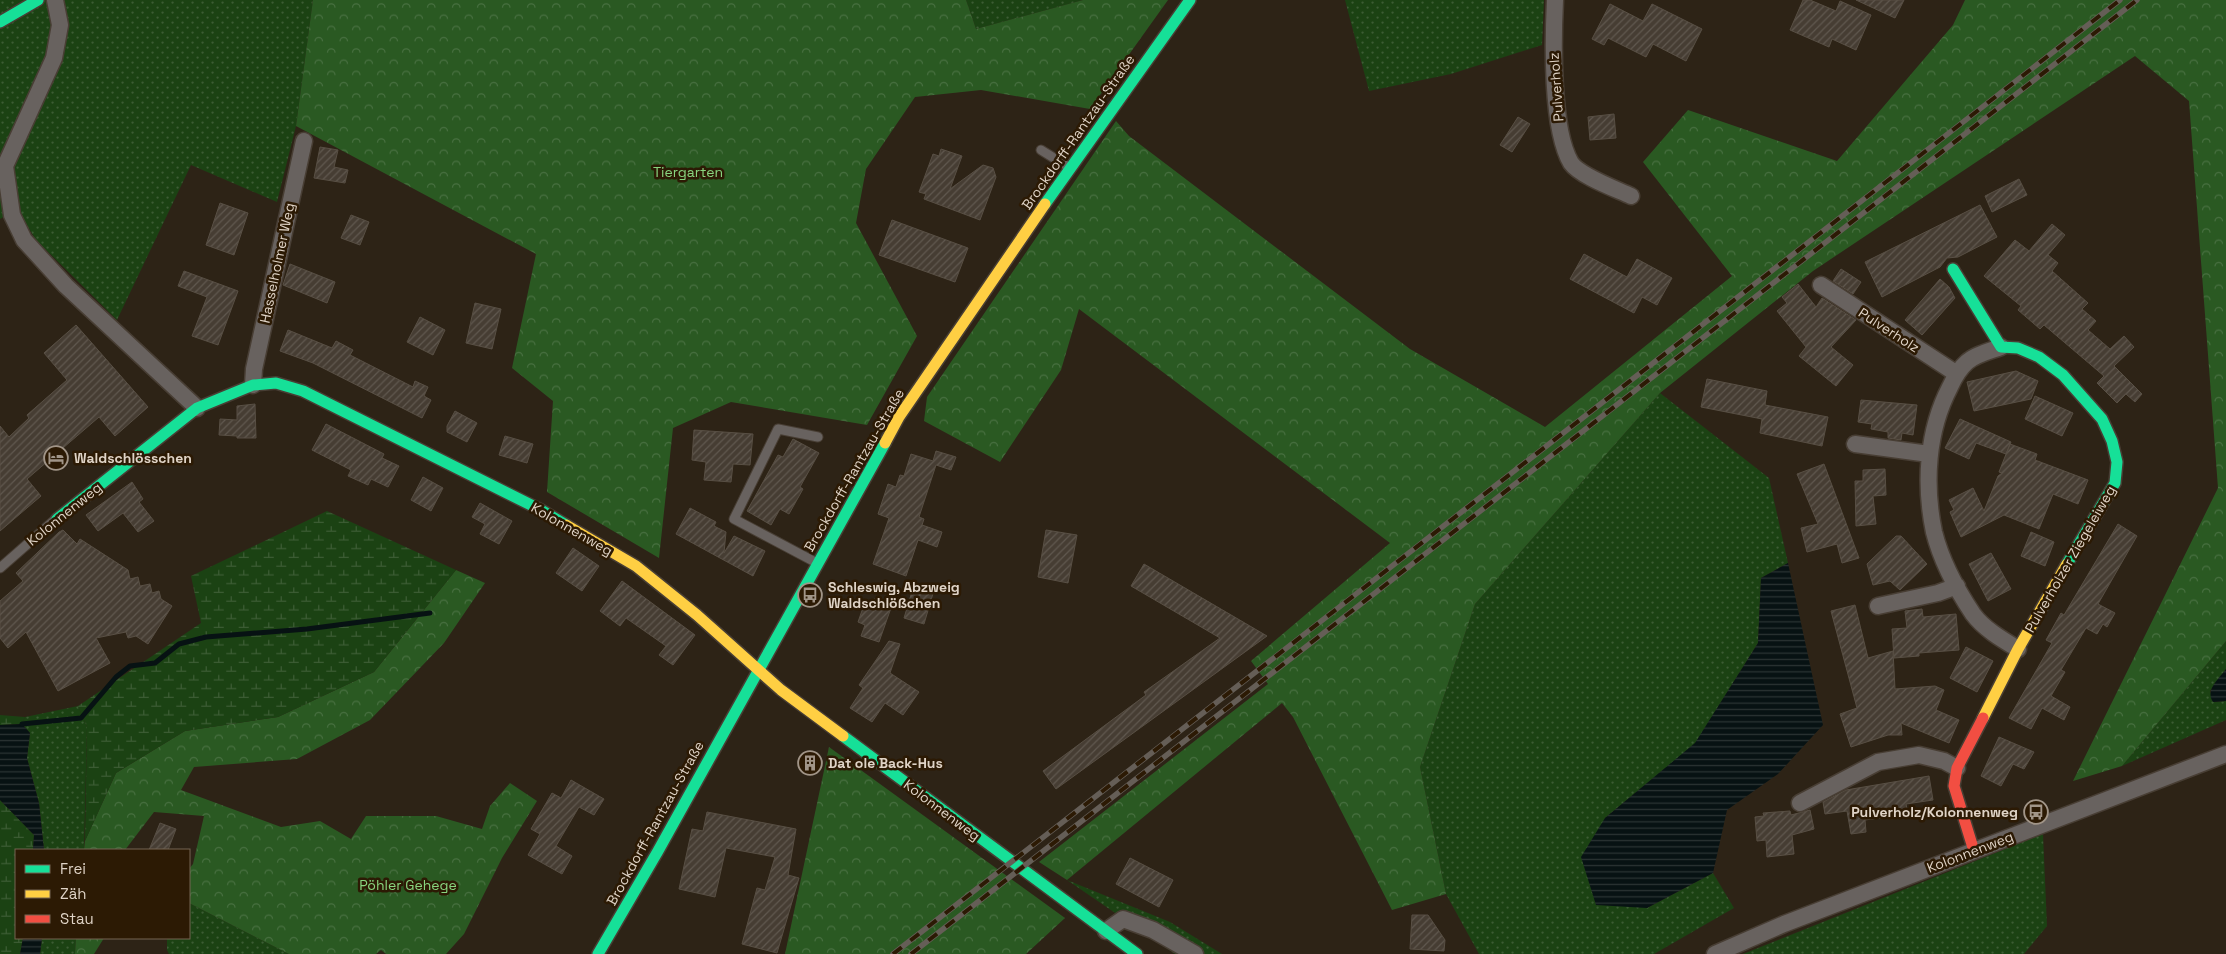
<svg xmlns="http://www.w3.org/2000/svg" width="2226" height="954" font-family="'Space Grotesk',sans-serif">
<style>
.grass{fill:url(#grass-dots)}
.forest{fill:url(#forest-crowns)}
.wetland{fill:url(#wetland-marsh)}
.water{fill:url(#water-rules)}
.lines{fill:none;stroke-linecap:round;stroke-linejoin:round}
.stream{stroke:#071213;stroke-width:5}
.building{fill:url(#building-hatch);stroke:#584f44}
.lane-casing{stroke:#483e34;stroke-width:11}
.street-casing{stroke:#483e34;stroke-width:19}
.fast-casing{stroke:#483e34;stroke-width:14}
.slow-casing{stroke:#483e34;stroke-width:14}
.jam-casing{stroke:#483e34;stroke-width:14}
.lane{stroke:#68625f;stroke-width:9}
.street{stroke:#68625f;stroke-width:16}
.fast{stroke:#16e098;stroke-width:11}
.slow{stroke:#ffcf43;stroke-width:11}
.jam{stroke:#f24e42;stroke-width:11}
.rail-casing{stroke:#655e57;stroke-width:5.5}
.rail{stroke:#2c1a04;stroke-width:4;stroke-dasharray:11;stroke-linecap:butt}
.labels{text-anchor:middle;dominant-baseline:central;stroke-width:5;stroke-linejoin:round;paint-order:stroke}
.street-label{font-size:14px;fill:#dfd3c6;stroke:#2c1a04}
.park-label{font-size:14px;fill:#88d57f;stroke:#2c1a04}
.poi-label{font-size:14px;font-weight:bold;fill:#dfd3c6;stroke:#2c1a04;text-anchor:start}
</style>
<defs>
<pattern id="grass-dots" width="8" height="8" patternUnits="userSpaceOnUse" patternTransform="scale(1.25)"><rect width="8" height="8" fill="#1b4213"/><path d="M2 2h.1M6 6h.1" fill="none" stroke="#3c5c34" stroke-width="1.8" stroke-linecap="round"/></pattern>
<pattern id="forest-crowns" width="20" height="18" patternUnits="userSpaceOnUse" patternTransform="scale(1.25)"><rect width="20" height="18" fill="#2a5922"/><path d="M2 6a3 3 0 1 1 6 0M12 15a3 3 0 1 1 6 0" fill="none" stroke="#487041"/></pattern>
<pattern id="wetland-marsh" width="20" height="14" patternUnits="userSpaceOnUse" patternTransform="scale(1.25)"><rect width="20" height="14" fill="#1b4213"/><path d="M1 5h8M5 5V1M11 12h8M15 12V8" fill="none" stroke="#3c5c34"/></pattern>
<pattern id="water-rules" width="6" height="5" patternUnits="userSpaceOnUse" patternTransform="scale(1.25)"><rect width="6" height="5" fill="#071213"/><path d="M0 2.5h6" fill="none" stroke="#2b3434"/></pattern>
<pattern id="building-hatch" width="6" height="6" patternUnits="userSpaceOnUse" patternTransform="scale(1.25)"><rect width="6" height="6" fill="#463d33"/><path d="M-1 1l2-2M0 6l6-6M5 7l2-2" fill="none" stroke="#60584f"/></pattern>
</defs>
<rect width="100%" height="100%" fill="#2d2316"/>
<path class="grass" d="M 0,0 L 313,0 L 296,126 L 277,202 L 191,165 L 117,320 L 36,240 L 17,209 L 0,219 Z
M 966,0 L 1083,0 L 976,29 Z
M 1345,0 L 1544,0 L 1542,45 L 1451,74 L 1369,91 Z
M 1660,393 L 1769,478 L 1788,563 L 1761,578 L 1758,643 L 1695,744 L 1605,818 L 1647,908 L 1713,873 L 1734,908 L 1654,954 L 1479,954 L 1446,894 L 1420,767 L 1475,604 Z
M 2226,641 L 2226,669 L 2210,691 L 2214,702 L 2226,701 L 2226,720 L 2122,766 Z
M 78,706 L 87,727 L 84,850 L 44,850 L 39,803 L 27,758 L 30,733 L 22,724 L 25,717 Z
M 2043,834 L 2047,926 L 2024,954 L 1743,954 Z
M 1067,880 L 1170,922 L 1222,954 L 1175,954 Z
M 189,903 L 289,954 L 169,954 L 167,950 L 167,938 L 189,938 Z
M 42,938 L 76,938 L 75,954 L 40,954 Z"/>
<path class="forest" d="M 313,0 L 966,0 L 976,29 L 1083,0 L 1168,0 L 1090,109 L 981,90 L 915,97 L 866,169 L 856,223 L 917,336 L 867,425 L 731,402 L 673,428 L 659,558 L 547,492 L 553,401 L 512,368 L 536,254 L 296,126 Z
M 1965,0 L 2226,0 L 2226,641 L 2122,766 L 2073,781 L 2218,488 L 2189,101 L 2135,56 L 1813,271 L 1660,393 L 1475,604 L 1420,767 L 1446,894 L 1392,910 L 1293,717 L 1282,703 L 1067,880 L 1039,862 L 1268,684 L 1251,661 L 1390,543 L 1079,309 L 1061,370 L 1000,462 L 924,421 L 927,397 L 1116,121 L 1129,136 L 1410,349 L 1545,427 L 1732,276 L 1643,162 L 1688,110 L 1837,161 L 1953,25 Z
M 456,570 L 485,583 L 444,643 L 370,720 L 297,759 L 194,767 L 181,790 L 281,827 L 320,821 L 351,839 L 366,816 L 436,816 L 482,829 L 490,806 L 510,783 L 537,801 L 502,858 L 464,934 L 446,954 L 386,954 L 381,950 L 376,954 L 289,954 L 189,903 L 189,869 L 193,864 L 204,816 L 154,812 L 125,850 L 84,850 L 85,841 L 116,773 L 185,731 L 278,717 L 374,672 Z
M 829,747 L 1065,918 L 1026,954 L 785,954 Z
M 76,938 L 104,938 L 94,954 L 75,954 Z"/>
<path class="wetland" d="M 327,511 L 456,570 L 374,672 L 278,717 L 185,731 L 116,773 L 85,841 L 87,727 L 78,706 L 201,623 L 191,576 Z
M 0,715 L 25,717 L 22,724 L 0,725 Z
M 0,800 L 34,835 L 33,850 L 16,850 L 16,938 L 23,938 L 20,954 L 0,954 Z"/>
<path class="water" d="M 1788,563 L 1823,725 L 1778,774 L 1727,810 L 1713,873 L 1647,908 L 1596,905 L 1581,857 L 1605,818 L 1695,743 L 1758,643 L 1761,578 Z
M 2226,669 L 2226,701 L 2213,702 C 2205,690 2218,680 2226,669 Z
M 22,724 L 30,733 L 27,758 L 39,803 L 44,850 L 33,850 L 34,835 L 0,800 L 0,725 Z
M 23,938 L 42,938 L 40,954 L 20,954 Z"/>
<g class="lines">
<path class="stream" d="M 22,724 L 81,718 L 116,677 L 130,666 L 155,663 L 179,644 L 206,637 L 307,629 L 430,613"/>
</g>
<path class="building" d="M 1803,0 L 1810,0 L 1836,11 L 1840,1 L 1871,15 L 1856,50 L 1832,39 L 1829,47 L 1790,30 Z
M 1856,0 L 1904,0 L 1895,18 Z
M 1610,4 L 1643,21 L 1652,4 L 1702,29 L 1686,61 L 1653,44 L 1646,57 L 1608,38 L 1604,45 L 1592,39 Z
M 1614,114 L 1616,138 L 1590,140 L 1588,117 Z
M 1518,117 L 1530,124 L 1512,152 L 1500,145 Z
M 320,147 L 338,150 L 334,167 L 348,170 L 345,183 L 314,178 Z
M 941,149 L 962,156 L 950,189 L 983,165 L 993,168 L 996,177 L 980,220 L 924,199 L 926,194 L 919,192 L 933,154 L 939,156 Z
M 2019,179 L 2027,195 L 1992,212 L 1985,196 Z
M 220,203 L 248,213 L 234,255 L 206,245 Z
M 1980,205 L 1997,237 L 1958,257 L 1947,258 L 1940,267 L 1882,297 L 1865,262 Z
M 351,215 L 369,222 L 360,245 L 341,238 Z
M 892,220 L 968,248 L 955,282 L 879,255 Z
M 2052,224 L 2065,235 L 2048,255 L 2058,263 L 2052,271 L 2088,303 L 2082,309 L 2096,321 L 2088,330 L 2110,349 L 2124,336 L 2134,347 L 2114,366 L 2142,394 L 2135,402 L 2126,394 L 2117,403 L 2097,383 L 2104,376 L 2044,325 L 2040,329 L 2018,310 L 2021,306 L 1984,276 L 2015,240 L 2029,251 Z
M 1584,254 L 1627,277 L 1637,259 L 1672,278 L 1657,305 L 1642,297 L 1634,313 L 1570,279 Z
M 290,264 L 335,282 L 327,303 L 283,285 Z
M 1841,269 L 1861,282 L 1853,294 L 1833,281 Z
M 184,271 L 238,291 L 218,345 L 192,336 L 207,297 L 178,286 Z
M 1940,279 L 1949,287 L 1955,298 L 1922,335 L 1905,320 Z
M 1798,284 L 1816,307 L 1822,298 L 1856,320 L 1831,347 L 1853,365 L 1836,386 L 1799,356 L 1806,347 L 1777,311 L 1787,303 L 1782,297 Z
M 475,303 L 501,309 L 492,349 L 466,343 Z
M 420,317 L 445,330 L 433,355 L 407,342 Z
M 76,325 L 148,407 L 115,436 L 99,417 L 27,479 L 41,496 L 0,531 L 0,426 L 9,437 L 29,418 L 27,415 L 67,380 L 44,353 Z
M 288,330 L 332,348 L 336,341 L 353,350 L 350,355 L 413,387 L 415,381 L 428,387 L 424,396 L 431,400 L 422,418 L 313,363 L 280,351 Z
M 2016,371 L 2038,381 L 2031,399 L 1974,411 L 1967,382 Z
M 1707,379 L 1767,391 L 1765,405 L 1828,417 L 1822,446 L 1760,433 L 1762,419 L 1701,407 Z
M 2035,396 L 2073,413 L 2062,436 L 2025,419 Z
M 1861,400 L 1917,405 L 1913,435 L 1902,433 L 1901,440 L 1888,438 L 1888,432 L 1871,429 L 1872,424 L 1858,422 Z
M 255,404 L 256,438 L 237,438 L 237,436 L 219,435 L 220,419 L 237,420 L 237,406 Z
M 455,411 L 477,423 L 467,442 L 447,432 L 447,426 Z
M 1960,419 L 2011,442 L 2006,454 L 1976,443 L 1969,459 L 1945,448 Z
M 326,424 L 384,454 L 382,458 L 399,466 L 388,487 L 371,479 L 368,485 L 348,476 L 351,470 L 312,450 Z
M 694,430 L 753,434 L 750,465 L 733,464 L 731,482 L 704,480 L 706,462 L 692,460 Z
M 505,436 L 533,444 L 527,463 L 499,455 Z
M 793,439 L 819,453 L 800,487 L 803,489 L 789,514 L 780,509 L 771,525 L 747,511 L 778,455 L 783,457 Z
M 2010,444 L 2037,454 L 2035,460 L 2088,480 L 2078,504 L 2053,494 L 2039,529 L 2004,515 L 1961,537 L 1950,512 L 1954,510 L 1949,500 L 1973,488 L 1984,511 L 1998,476 L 2002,473 L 1999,472 Z
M 936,451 L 956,457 L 951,470 L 936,465 L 919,517 L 924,519 L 922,525 L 942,532 L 937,547 L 918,540 L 906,576 L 873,564 L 889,518 L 878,514 L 888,484 L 896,487 L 900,475 L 904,476 L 911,454 L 933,461 Z
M 1824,464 L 1859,558 L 1842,563 L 1837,544 L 1807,552 L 1801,528 L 1818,524 L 1797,474 Z
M 1885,469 L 1886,495 L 1873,496 L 1876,524 L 1856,526 L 1855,481 L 1863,481 L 1863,470 Z
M 423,477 L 443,488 L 431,511 L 411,500 Z
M 132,482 L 143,499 L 139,502 L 154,521 L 138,532 L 123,513 L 98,531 L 86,515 Z
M 480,503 L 512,521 L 499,544 L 480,534 L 485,524 L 472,517 Z
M 690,508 L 716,522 L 714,526 L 726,532 L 724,553 L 734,536 L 765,551 L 753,576 L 676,534 Z
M 2118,524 L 2137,536 L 2098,604 L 2115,613 L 2107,627 L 2103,624 L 2097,634 L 2086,628 L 2061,670 L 2065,672 L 2051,696 L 2070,707 L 2064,720 L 2042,708 L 2031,729 L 2009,718 L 2052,643 L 2046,640 L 2061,613 L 2064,615 Z
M 63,530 L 77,544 L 80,539 L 128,570 L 130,579 L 138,577 L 140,586 L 150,584 L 152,593 L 159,591 L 161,599 L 172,606 L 148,644 L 136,636 L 128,638 L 126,632 L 96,638 L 110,663 L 58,691 L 26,632 L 8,648 L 0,638 L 0,601 L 23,581 L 16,573 L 59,532 Z
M 1046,530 L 1077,535 L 1068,583 L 1038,577 Z
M 2031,532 L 2054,542 L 2045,566 L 2021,556 Z
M 1896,536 L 1901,536 L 1927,564 L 1900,590 L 1890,581 L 1873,585 L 1867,564 Z
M 573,548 L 599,566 L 582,591 L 556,573 Z
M 1991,553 L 2011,589 L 1988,601 L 1969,564 Z
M 1144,564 L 1267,636 L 1056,789 L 1043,771 L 1146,695 L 1144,692 L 1220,638 L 1131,586 Z
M 622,581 L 695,635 L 673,665 L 659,655 L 666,646 L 626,618 L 620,626 L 600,611 Z
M 914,585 L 934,590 L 924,624 L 904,618 Z
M 874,599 L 892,605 L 879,642 L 861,636 L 865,625 L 858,622 L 865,602 L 872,604 Z
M 1855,605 L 1868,658 L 1893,651 L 1895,689 L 1935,686 L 1944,690 L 1936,710 L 1959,720 L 1949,743 L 1901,723 L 1902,735 L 1888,735 L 1851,747 L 1840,714 L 1857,708 L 1831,611 Z
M 1922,609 L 1923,617 L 1956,614 L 1959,650 L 1919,653 L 1919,656 L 1894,658 L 1892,629 L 1907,628 L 1905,611 Z
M 889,641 L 900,644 L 890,673 L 919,692 L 903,715 L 885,703 L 872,722 L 850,708 L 863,688 L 859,685 Z
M 1966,647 L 1993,661 L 1977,692 L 1950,678 Z
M 1999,737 L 2034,752 L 2024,769 L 2013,764 L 2001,786 L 1981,776 Z
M 816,753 L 818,771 L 804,773 L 802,755 Z
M 1929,776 L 1933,800 L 1906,804 L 1908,814 L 1865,820 L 1866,832 L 1851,834 L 1847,811 L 1825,814 L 1823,802 L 1846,790 Z
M 571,780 L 604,799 L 594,815 L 579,807 L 556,846 L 572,856 L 562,874 L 528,855 L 540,834 L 531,829 L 552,793 L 561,798 Z
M 1810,810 L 1814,829 L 1792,835 L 1794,854 L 1767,857 L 1766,840 L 1757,841 L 1755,817 L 1764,816 L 1763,813 L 1790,811 L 1791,815 Z
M 707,812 L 796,829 L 788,875 L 799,878 L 777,953 L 742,944 L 757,888 L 765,890 L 775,857 L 726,848 L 715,897 L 679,889 L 692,829 L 703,831 Z
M 160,823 L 176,829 L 168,850 L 149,850 Z
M 1130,858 L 1173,880 L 1159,907 L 1116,884 Z
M 1412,915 L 1428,915 L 1445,940 L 1444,951 L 1410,949 Z"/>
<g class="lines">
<g class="lane-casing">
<path id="lane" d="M 1041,150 L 1070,168
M 817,563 L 734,519 L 778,429 L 818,437
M 0,568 L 56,519"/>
</g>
<g class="street-casing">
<path id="street" d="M 55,0 L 60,25 L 54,58 L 5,166 L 12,215 L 24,240 L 66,286 L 197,408
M 1555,0 C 1553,40 1551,129 1571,163 C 1580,176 1616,189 1631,196
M 1821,285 L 1957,374
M 2001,347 C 1990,351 1976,354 1967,362 C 1959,369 1954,378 1950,387 C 1927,431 1924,484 1934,532 C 1941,560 1957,590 1973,614 C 1984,629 2003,640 2018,649
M 253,385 L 254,369 L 304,141
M 1855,444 L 1929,454
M 1878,606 L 1938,593 L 1957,586
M 1800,803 L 1878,762 L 1919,755 L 1944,761 L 1957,768
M 1106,931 L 1123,919 L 1153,930 L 1195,954
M 1715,954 L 1784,924 L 2226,754"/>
</g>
<g class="fast-casing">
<path id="fast" d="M 0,22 L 38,0
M 1045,204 L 1190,0
M 1953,269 L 2001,347 L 2018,348 L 2039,357 L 2063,375 L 2102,419 L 2112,441 L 2117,462 L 2115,483 L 2067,564
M 57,519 L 197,408 L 253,385 L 276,383 L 303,391 L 541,510 L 566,525
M 843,736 L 1137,954
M 598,954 L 658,851 L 885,443"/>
</g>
<g class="slow-casing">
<path id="slow" d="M 885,443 L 899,417 L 1045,204
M 566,525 L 636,566 L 697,615 L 781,690 L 843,736
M 1983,718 L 2018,649 L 2067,564"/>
</g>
<g class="jam-casing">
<path id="jam" d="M 1974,851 L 1954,786 L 1957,768 L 1983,718"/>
</g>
<use href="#lane" class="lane"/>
<use href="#street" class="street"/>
<use href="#fast" class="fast"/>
<use href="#slow" class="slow"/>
<use href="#jam" class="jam"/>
<g class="rail-casing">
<path id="rail" d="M 893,954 L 2120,0
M 911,954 L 2137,0"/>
</g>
<use href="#rail" class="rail"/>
</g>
<defs>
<g id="hotel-ring" transform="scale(1.25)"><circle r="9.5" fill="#2c1a04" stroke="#a19588" stroke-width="1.5"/><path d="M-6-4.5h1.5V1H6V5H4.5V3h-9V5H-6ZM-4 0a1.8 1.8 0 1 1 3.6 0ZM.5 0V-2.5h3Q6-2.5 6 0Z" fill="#a19588"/></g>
<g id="bus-ring" transform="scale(1.25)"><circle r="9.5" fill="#2c1a04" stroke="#a19588" stroke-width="1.5"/><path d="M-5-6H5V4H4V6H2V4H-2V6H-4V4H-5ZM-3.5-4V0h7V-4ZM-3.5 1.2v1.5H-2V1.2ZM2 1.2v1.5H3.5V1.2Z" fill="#a19588"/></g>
<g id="building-ring" transform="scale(1.25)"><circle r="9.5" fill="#2c1a04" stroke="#a19588" stroke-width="1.5"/><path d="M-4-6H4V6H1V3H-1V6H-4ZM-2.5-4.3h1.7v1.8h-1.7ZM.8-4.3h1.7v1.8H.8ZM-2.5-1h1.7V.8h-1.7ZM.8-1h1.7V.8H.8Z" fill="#a19588"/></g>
</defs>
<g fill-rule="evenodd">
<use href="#hotel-ring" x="56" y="458"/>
<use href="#bus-ring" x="810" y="595"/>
<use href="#building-ring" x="810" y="763"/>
<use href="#bus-ring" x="2036" y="812"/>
</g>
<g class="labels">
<g class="street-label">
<text transform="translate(1556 87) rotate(-94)">Pulverholz</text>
<text transform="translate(1078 132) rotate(-55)">Brockdorff-Rantzau-Straße</text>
<text transform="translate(277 263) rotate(-78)">Hasselholmer Weg</text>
<text transform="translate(1889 330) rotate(33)">Pulverholz</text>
<text transform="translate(854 470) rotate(-60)">Brockdorff-Rantzau-Straße</text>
<text transform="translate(64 514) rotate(-39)">Kolonnenweg</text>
<text transform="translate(572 529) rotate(30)">Kolonnenweg</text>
<text transform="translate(2070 559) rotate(-60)">Pulverholzer Ziegeleiweg</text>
<text transform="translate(942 810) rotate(37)">Kolonnenweg</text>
<text transform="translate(655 823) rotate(-61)">Brockdorff-Rantzau-Straße</text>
<text transform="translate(1970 852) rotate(-21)">Kolonnenweg</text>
</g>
<g class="park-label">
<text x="688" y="172">Tiergarten</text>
<text x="408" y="885">Pöhler Gehege</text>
</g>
<g class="poi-label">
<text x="74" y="458">Waldschlösschen</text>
<text x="828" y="587">Schleswig, Abzweig<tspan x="828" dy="16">Waldschlößchen</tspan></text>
<text x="828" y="763">Dat ole Back-Hus</text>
<text x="2018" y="812" text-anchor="end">Pulverholz/Kolonnenweg</text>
</g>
</g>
<rect x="15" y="849" width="175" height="90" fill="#2c1a04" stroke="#746452"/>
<rect x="25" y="865" width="25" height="8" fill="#16e098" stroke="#746452"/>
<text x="60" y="874" font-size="15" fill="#dfd3c6">Frei</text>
<rect x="25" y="890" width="25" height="8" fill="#ffcf43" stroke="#746452"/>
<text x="60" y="899" font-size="15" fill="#dfd3c6">Zäh</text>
<rect x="25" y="915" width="25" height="8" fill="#f24e42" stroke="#746452"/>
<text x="60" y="924" font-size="15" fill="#dfd3c6">Stau</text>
</svg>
